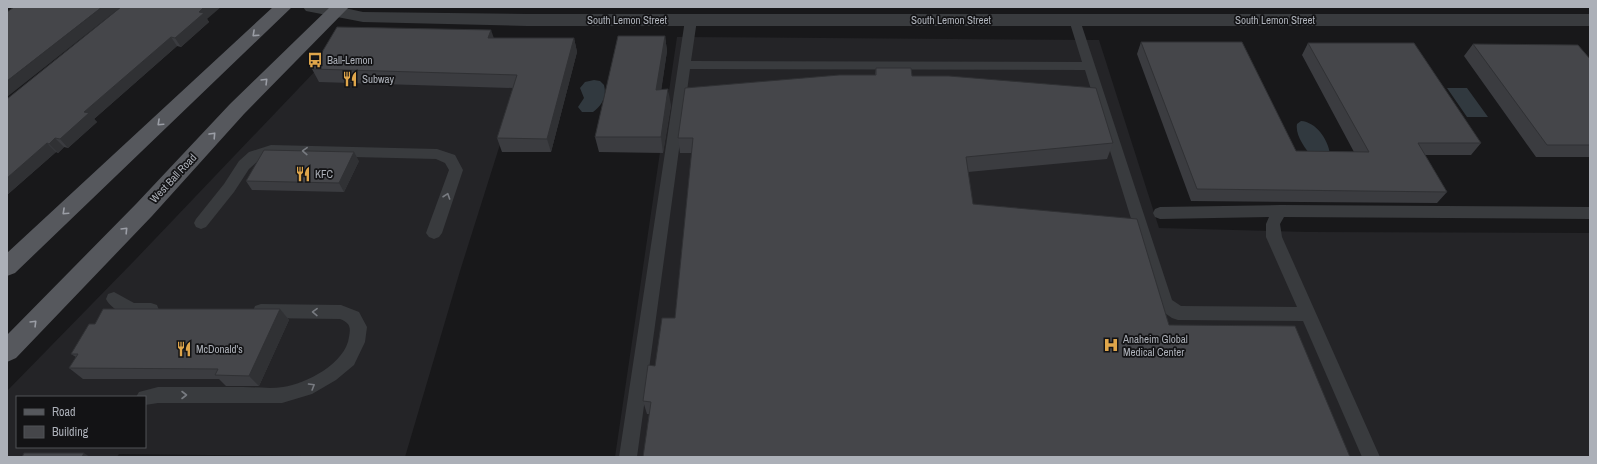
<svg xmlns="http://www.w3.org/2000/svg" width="1597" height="464" font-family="'Archivo Narrow',sans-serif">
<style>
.built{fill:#242427;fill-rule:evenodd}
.water{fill:#31393f}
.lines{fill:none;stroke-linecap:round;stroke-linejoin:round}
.service{fill:#393b3e;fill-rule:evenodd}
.minor{fill:#393b3e;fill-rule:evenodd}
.primary{fill:#56585d;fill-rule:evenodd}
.wall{fill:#3b3c40}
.shaded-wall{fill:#303134}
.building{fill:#45464a;stroke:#303134}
.oneway{stroke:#9b9ea6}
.oneway2{stroke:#787b81}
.labels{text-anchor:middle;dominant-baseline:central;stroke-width:3.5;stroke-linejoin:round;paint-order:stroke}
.street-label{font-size:11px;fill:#acb0b8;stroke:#131315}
.poi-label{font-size:11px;fill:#acb0b8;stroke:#131315;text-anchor:start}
</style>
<rect width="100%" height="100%" fill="#18181a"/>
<path class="built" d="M 677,37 L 1099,40 L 1159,228 L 1308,232 L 1590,233 L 1590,457 L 615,457 Z
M 533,40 L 460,271 L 405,457 L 119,454 L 117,457 L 7,457 L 7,391 L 135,260 L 340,45 ZM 17,397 L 145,397 L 145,447 L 17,447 Z"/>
<path class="water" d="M 594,80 L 600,81 L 604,85 C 607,96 602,106 593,112 L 582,112 L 578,107 L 584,98 L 580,88 L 585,82 Z
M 1447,88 L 1467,88 L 1488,117 L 1467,117 Z
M 1301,121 C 1316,122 1328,139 1330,154 L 1312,157 C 1305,148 1295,135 1297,124 Z"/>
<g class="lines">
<path class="service" d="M 691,16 L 695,17 L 697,20 L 691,61 L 1082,62 L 1069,20 L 1071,17 L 1079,17 L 1172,300 L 1181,306 L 1297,307 L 1266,237 L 1266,224 L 1269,217 L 1160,219 L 1155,217 L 1153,213 L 1155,209 L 1160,207 L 1280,205 L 1590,207 L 1590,219 L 1284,217 L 1280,224 L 1282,237 L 1380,457 L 1362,457 L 1303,321 L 1178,320 L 1172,318 L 1159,309 L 1085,70 L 690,69 L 637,457 L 619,457 L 685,20 L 687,17 Z
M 271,145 L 437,149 L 455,155 L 463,170 L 442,233 L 439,237 L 434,239 L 429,237 L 426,233 L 449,170 L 445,163 L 436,159 L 272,155 L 259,160 L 249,169 L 234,192 L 206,227 L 201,229 L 196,227 L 194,223 L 196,219 L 224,184 L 239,161 L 249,152 Z
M 114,292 L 134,303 L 151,303 L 157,305 L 159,310 L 157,315 C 141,320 114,315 106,299 L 108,294 Z
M 261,304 L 341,305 L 359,312 L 367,327 L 365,342 L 354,365 L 336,380 L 312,394 L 282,403 L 158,403 L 145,405 L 145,397 L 136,397 L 139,392 L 158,387 C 186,387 215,387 243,387 C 256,387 270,389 283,387 C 306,384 346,363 349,337 C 351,327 350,323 340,319 L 261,318 L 255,316 L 253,311 L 255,306 Z"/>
<path class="minor" d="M 303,7 L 340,7 L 363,12 L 527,14 L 1590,14 L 1590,26 L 527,26 L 363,22 L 306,11 Z"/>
<path class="primary" d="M 273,7 L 292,7 L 15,273 L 7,276 L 7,253 Z
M 330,7 L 349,7 L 244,114 L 152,216 L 16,358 L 7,362 L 7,335 L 136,204 L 230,104 Z"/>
</g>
<path class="wall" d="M 207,19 L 209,22 L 181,47 L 177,46 L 94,119 L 97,122 L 68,148 L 64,147 L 58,153 L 56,152 L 7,195 L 7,99 Z
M 665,36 L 667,51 L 661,90 L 671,105 L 663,153 L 599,152 L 595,137 Z
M 494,38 L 574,38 L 577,52 L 551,152 L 502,152 L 497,138 L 513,88 L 319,82 L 312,69 Z
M 1141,42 L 1296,151 L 1354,152 L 1302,55 L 1308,43 L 1481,143 L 1471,155 L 1425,155 L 1447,192 L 1437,203 L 1191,201 L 1137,54 Z
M 1473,44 L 1590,59 L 1590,157 L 1536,157 L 1464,56 Z
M 876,68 L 912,76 L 1113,143 L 1107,159 L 968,172 L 649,414 L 647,414 L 643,401 L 655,366 L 675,318 L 692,153 L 680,153 L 678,138 L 875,75 Z
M 359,161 L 344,192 L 252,190 L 246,181 Z
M 280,309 L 289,320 L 259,386 L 226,386 L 219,379 L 83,379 L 69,368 L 76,357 L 71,354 L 95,324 Z"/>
<path class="shaded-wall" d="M 102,7 L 121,7 L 7,97 L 7,81 Z
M 204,7 L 221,7 L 207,19 L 209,22 L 181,47 L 175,38 L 199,12 Z
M 491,30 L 496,44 L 488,38 Z
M 665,36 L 667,51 L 659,106 L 656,90 Z
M 171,37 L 177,46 L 94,119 L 97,122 L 68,148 L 60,139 L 84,112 Z
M 574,38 L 577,52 L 551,152 L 547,139 Z
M 668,89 L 671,105 L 663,153 L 661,137 Z
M 55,138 L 64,147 L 58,153 L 49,144 Z
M 47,143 L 56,152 L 7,195 L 7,178 Z
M 354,152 L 359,161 L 344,192 L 339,183 Z
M 280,309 L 289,320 L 259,386 L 249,376 Z
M 84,453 L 90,457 L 82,457 Z"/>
<path class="building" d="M 14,7 L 102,7 L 7,81 L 7,12 Z
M 121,7 L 204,7 L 199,12 L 204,13 L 175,38 L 171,37 L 84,112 L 89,113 L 60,139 L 55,138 L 49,144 L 47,143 L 7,178 L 7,99 Z
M 337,27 L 491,30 L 488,38 L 574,38 L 547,139 L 497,138 L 517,75 L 312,69 Z
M 618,36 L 665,36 L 656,90 L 668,89 L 661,137 L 595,137 Z
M 1141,42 L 1242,42 L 1296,151 L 1369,152 L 1308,43 L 1414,43 L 1481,143 L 1418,143 L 1447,192 L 1197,189 Z
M 1473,44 L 1578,45 L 1590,59 L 1590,145 L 1547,145 Z
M 876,68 L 911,68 L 912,76 L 949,76 L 1096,88 L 1113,143 L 966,157 L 973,204 L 1137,219 L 1169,325 L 1295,326 L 1350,457 L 643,457 L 651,402 L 643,401 L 648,365 L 655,366 L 662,318 L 675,318 L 693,138 L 678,138 L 685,88 L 839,75 L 876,75 Z
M 264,150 L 354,152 L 339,183 L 246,181 Z
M 103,309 L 280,309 L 249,376 L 215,375 L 218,369 L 69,368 L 78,354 L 71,354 L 89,324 L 95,324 Z
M 24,453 L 84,453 L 82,457 L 22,457 Z"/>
<defs><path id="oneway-chevron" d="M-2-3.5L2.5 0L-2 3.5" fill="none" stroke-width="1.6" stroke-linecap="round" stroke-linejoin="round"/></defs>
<g class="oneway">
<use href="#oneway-chevron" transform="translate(255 34) rotate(137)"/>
<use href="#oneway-chevron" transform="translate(265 81) rotate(-45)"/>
<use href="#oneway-chevron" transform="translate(160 123) rotate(137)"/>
<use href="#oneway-chevron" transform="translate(213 135) rotate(-47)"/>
<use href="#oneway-chevron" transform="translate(65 212) rotate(137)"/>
<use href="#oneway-chevron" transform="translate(125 230) rotate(-46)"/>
<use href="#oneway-chevron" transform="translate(34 323) rotate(-45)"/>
</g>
<g class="oneway2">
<use href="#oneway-chevron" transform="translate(305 151) rotate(-178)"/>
<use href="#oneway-chevron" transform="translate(447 196) rotate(-71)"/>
<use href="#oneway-chevron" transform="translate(315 312) rotate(-179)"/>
<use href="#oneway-chevron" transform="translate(312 386) rotate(-31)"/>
<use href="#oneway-chevron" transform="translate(184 395)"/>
</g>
<defs>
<g id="bus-bare" transform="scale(1.2)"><path d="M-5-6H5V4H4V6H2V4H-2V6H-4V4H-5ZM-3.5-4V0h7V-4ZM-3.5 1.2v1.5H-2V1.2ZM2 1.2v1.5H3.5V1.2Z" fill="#dfa64b" stroke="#131315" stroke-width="2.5" paint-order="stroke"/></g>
<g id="restaurant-bare" transform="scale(1.2)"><path d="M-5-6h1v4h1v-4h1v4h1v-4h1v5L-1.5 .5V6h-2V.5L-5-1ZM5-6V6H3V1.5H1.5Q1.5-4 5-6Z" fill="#dfa64b" stroke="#131315" stroke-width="2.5" paint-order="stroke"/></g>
<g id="hospital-bare" transform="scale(1.2)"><path d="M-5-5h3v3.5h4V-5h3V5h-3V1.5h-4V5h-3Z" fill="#dfa64b" stroke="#131315" stroke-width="2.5" paint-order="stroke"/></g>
</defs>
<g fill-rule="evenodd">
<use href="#bus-bare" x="315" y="60"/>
<use href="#restaurant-bare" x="350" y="79"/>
<use href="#restaurant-bare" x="303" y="174"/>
<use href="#hospital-bare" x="1111" y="345"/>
<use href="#restaurant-bare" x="184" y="349"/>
</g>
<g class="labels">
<g class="street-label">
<text x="627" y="20">South Lemon Street</text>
<text x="951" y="20">South Lemon Street</text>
<text x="1275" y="20">South Lemon Street</text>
<text transform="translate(173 178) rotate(-47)">West Ball Road</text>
</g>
<g class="poi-label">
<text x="327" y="60">Ball-Lemon</text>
<text x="362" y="79">Subway</text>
<text x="315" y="174">KFC</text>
<text x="1123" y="339">Anaheim Global<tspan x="1123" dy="13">Medical Center</tspan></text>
<text x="196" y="349">McDonald's</text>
</g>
</g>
<rect width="1597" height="464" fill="none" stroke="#acb0b8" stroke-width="16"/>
<rect x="16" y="396" width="130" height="52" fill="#131315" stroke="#505256"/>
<rect x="24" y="409" width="20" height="6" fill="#56585d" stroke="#505256"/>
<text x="52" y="416" font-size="12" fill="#acb0b8">Road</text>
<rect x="24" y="426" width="20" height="12" fill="#45464a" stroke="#505256"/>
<text x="52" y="436" font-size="12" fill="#acb0b8">Building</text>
</svg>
